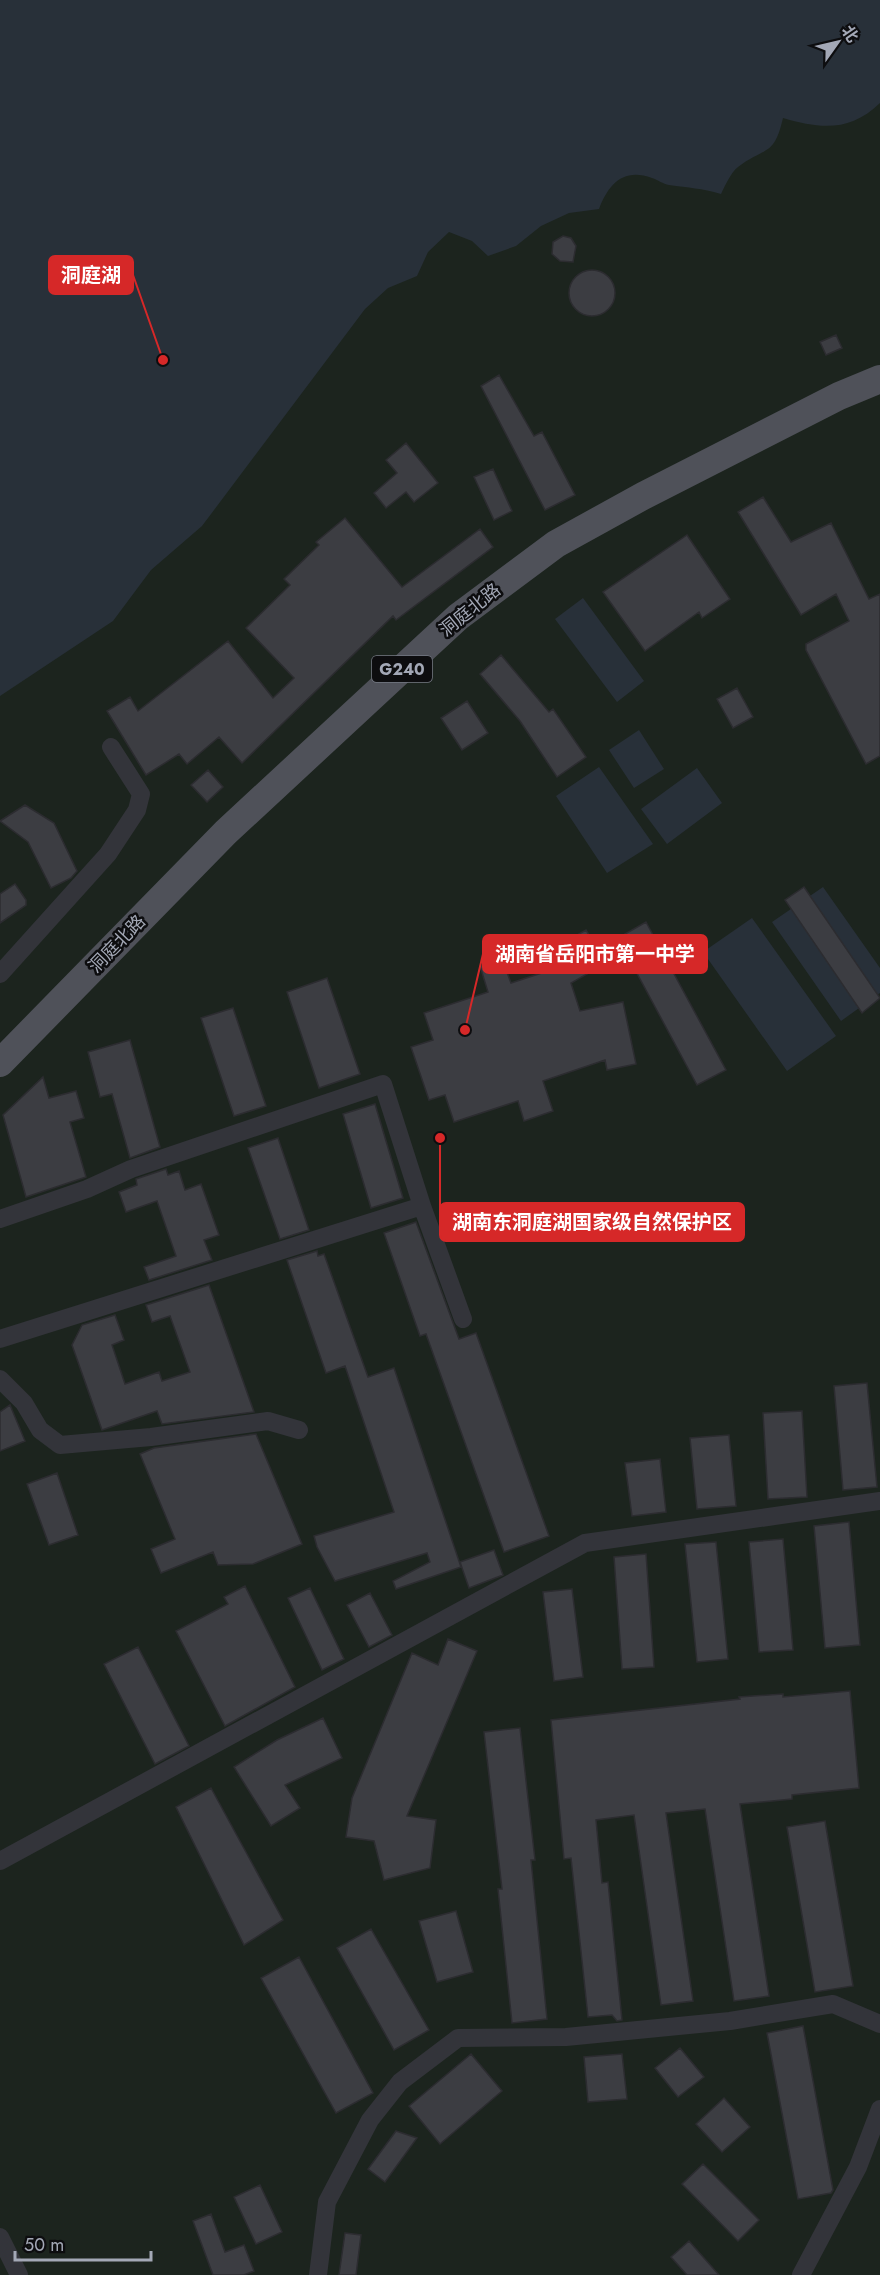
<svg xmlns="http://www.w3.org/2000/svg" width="880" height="2275" font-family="Jost,'Noto Sans SC',sans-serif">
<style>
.green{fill:#1c241e}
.water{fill:#283039}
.building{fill:#3c3d42;stroke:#2c2c30;stroke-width:1.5}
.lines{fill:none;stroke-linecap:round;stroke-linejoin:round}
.street{stroke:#33343a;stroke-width:18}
.primary{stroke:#4f5159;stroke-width:28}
.labels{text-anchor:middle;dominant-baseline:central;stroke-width:5;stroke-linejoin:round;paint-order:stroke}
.shield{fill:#0d0d0f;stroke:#767a84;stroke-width:1.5}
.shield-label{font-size:16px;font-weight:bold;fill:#a3a8b6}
.street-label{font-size:18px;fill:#a3a8b6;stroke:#0d0d0f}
.leader{fill:none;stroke:#d62828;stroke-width:2}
.callout-dot{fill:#d62828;stroke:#0d0d0f;stroke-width:2}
.callout{fill:#d62828;stroke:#d62828;stroke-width:2}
.callout-label{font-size:20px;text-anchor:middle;font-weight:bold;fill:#fff}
</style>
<rect width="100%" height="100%" fill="#121214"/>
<path class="green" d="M 0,0 L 880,0 L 880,2275 L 0,2275 Z"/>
<path class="water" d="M 0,0 L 880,0 L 880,103 C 850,132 821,129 783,118 C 774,157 766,146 738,167 C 731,172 725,186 721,194 C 701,188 689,188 669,185 C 663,184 658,180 652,178 C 623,167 608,185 599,209 L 569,213 L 541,226 L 516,246 L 488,256 L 472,241 L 449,232 L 428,252 L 417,276 L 388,288 L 365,309 L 202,526 L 151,570 L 113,621 L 0,696 Z
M 583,598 L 644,681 L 617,702 L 555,619 Z
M 639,730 L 664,769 L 634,788 L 609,750 Z
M 599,767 L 653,844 L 607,873 L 556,796 Z
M 697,768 L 722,803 L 667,844 L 641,809 Z
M 823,887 L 880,968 L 880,993 L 841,1021 L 772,922 Z
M 752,918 L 836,1036 L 787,1071 L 703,952 Z"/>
<path class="building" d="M 563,236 L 571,238 L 576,246 L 573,262 L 560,261 L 552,254 L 553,242 Z
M569 293a23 23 0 1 1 46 0a23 23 0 1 1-46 0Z
M 836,335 L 842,348 L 826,355 L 820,342 Z
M 499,375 L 534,436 L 542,432 L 575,495 L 545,510 L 481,386 Z
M 406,443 L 438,483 L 414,502 L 406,492 L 386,508 L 374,493 L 397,473 L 386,460 Z
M 493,469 L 512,511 L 494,520 L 474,477 Z
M 763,497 L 791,542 L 831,523 L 869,599 L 880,594 L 880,756 L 866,764 L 806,650 L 806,644 L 849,621 L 836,594 L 801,615 L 738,512 Z
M 345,518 L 402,587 L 480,529 L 493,547 L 396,620 L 393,616 L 242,763 L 219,737 L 187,764 L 179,754 L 146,775 L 107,711 L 130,697 L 138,711 L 228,641 L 273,698 L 294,678 L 246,628 L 290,585 L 284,579 L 319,545 L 316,542 Z
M 687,535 L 730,599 L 702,618 L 699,612 L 645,651 L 603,592 Z
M 501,655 L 549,712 L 553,709 L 586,757 L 557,777 L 520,721 L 480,674 Z
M 737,688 L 753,717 L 733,728 L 717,699 Z
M 467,701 L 488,733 L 462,750 L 441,718 Z
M 208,770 L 223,787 L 207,802 L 191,785 Z
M 25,805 L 54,823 L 77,871 L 71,878 L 51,888 L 28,842 L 0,821 Z
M 15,884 L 26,900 L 26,905 L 0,923 L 0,894 Z
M 804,887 L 880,998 L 862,1013 L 785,900 Z
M 646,922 L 726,1070 L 697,1085 L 618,938 Z
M 586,930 L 597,949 L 611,941 L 615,958 L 571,983 L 580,1011 L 623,1002 L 636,1064 L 607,1070 L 605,1060 L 543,1081 L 553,1111 L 524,1121 L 518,1101 L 454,1122 L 445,1095 L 429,1100 L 411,1047 L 433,1040 L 424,1013 L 488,992 L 480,966 L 502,959 L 511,983 L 572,963 L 561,944 Z
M 327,978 L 360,1074 L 319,1088 L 287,992 Z
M 233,1008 L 266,1106 L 234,1116 L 201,1018 Z
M 130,1040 L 160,1147 L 130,1158 L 112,1094 L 100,1097 L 88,1052 Z
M 43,1077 L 49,1098 L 76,1091 L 84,1118 L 70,1122 L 86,1177 L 26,1197 L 3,1115 Z
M 375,1104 L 403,1198 L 371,1208 L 343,1114 Z
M 278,1138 L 309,1230 L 280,1239 L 248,1148 Z
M 166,1169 L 168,1175 L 179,1171 L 185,1190 L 201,1184 L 219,1235 L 204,1240 L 212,1260 L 149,1280 L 144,1267 L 176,1256 L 157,1201 L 126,1212 L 119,1192 L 137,1185 L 136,1179 Z
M 416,1222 L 459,1339 L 476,1333 L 549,1536 L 504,1552 L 426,1334 L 420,1336 L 384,1233 Z
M 317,1251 L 318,1256 L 324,1254 L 368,1377 L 394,1368 L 461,1567 L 396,1589 L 393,1581 L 430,1562 L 427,1553 L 335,1581 L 317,1547 L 314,1536 L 394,1512 L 345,1366 L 326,1373 L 289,1266 L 287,1260 Z
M 209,1285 L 254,1412 L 162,1424 L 157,1411 L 102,1430 L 72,1345 L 82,1325 L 115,1315 L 124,1340 L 112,1345 L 125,1384 L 159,1372 L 162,1381 L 190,1372 L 170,1316 L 152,1322 L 146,1305 Z
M 867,1383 L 877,1487 L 843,1490 L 834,1386 Z
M 10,1405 L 25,1441 L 0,1451 L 0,1412 Z
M 802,1411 L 807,1497 L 768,1499 L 763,1413 Z
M 256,1434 L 302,1544 L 253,1564 L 218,1565 L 213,1552 L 161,1573 L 151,1549 L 175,1539 L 140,1454 L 154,1448 Z
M 729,1435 L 736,1506 L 697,1509 L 690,1438 Z
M 660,1459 L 666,1512 L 632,1516 L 625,1463 Z
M 57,1473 L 78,1535 L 49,1545 L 27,1484 Z
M 849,1522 L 860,1645 L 825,1648 L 814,1526 Z
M 783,1539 L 793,1650 L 759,1652 L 749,1542 Z
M 716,1542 L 728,1659 L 697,1662 L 685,1544 Z
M 494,1550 L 503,1575 L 469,1588 L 460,1562 Z
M 646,1554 L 654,1667 L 622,1669 L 614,1557 Z
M 245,1586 L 295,1687 L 225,1726 L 176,1631 L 228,1604 L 224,1597 Z
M 310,1588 L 344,1659 L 322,1670 L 288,1598 Z
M 572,1589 L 583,1677 L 554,1681 L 543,1592 Z
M 370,1593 L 392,1635 L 369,1647 L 347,1605 Z
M 448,1639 L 477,1651 L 407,1816 L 436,1820 L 430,1868 L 384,1880 L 374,1841 L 346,1837 L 352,1798 L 412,1653 L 438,1665 Z
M 138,1647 L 189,1746 L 155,1764 L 104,1664 Z
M 850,1691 L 859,1788 L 792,1795 L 792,1799 L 740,1804 L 769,1996 L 734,2001 L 705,1809 L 666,1813 L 693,2001 L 661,2005 L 634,1815 L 596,1820 L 602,1883 L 608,1882 L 622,2020 L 617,2021 L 612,2015 L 588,2017 L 571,1858 L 564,1859 L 551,1720 L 740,1699 L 739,1697 L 783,1694 L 783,1697 Z
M 323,1718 L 342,1758 L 285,1785 L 300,1808 L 271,1826 L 234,1767 L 277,1740 Z
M 520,1728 L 535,1860 L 531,1860 L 547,2019 L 512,2023 L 498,1889 L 502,1889 L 484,1732 Z
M 211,1788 L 283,1920 L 244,1945 L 176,1807 Z
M 825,1821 L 853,1986 L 815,1992 L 787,1827 Z
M 456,1911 L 473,1972 L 437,1982 L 419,1921 Z
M 371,1929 L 429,2030 L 394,2050 L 337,1948 Z
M 299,1957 L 373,2093 L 336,2113 L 261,1978 Z
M 803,2026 L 833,2190 L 831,2193 L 798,2199 L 767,2033 Z
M 680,2048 L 704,2077 L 678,2097 L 655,2068 Z
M 471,2054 L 502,2091 L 440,2144 L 409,2106 Z
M 622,2054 L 627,2099 L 588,2102 L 584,2057 Z
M 724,2098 L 750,2127 L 722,2152 L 696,2124 Z
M 396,2131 L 417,2138 L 385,2182 L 368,2169 Z
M 703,2164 L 759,2220 L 738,2241 L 682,2184 Z
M 260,2185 L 282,2232 L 256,2244 L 234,2197 Z
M 211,2214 L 225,2252 L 244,2245 L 254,2271 L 244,2275 L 213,2275 L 193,2221 Z
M 345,2233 L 361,2235 L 356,2275 L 339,2275 Z
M 689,2241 L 719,2275 L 687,2275 L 671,2257 Z"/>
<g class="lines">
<path class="street" d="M 0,974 L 108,854 L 137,810 L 141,794 L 111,747
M 0,1219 L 87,1189 L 131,1169 L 383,1084 L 422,1206 L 463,1319
M 0,1339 L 422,1206
M 0,1379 L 24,1403 L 40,1430 L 60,1445 L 151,1437 L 268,1421 L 299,1430
M 0,1861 L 585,1543 L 880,1501
M 0,2237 L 19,2275
M 318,2275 L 327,2202 L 370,2120 L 400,2082 L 458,2038 L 566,2037 L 730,2021 L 833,2004 L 880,2024
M 801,2275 L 858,2167 L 880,2109"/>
<path class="primary" d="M 0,1063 L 226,832 L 458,617 L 556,544 L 643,496 L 839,396 L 880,379"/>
</g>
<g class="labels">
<rect class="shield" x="372" y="656" width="60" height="26" rx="4.5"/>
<g class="shield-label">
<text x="402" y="669">G240</text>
</g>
<g class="street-label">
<text transform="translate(470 610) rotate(-39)">洞庭北路</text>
<text transform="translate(117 944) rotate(-46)">洞庭北路</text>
</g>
</g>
<path class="leader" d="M163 360L133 275M465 1030L483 954M440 1138L440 1222"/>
<g class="callout-dot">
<circle cx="163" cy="360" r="6"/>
<circle cx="465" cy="1030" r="6"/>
<circle cx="440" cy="1138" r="6"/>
</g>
<g class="callout">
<rect x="49" y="256" width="84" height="38" rx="6"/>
<rect x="483" y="935" width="224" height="38" rx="6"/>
<rect x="440" y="1203" width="304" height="38" rx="6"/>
</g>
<g class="callout-label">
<text x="91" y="282">洞庭湖</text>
<text x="595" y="961">湖南省岳阳市第一中学</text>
<text x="592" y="1229">湖南东洞庭湖国家级自然保护区</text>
</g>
<g transform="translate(838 42) rotate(56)" stroke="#0d0d0f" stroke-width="4.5" paint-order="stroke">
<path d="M0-4.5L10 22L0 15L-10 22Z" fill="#a3a8b6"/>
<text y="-9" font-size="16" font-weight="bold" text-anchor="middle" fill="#a3a8b6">北</text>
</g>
<path d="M15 2251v9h136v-9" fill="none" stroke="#a3a8b6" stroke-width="3"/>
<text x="24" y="2251" font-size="18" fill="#a3a8b6" stroke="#0d0d0f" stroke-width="4.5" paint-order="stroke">50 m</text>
</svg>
